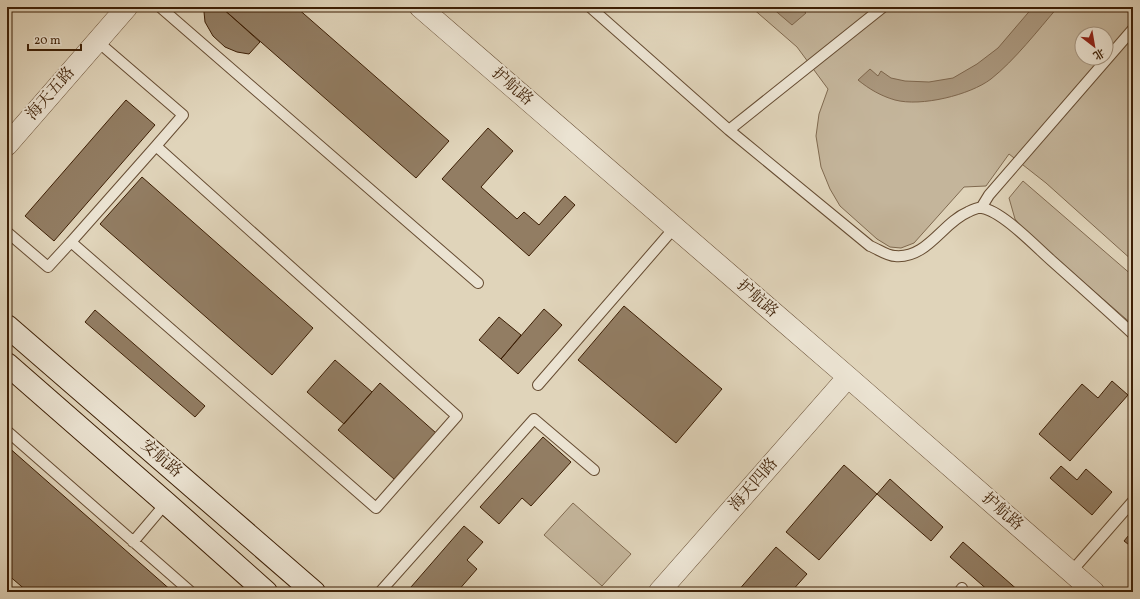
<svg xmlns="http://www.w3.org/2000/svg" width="1140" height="599" font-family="Vollkorn,'Noto Serif SC',serif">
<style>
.green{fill:#c4b59b;stroke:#806a50;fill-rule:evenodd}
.water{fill:#a9967c;stroke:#7e664c}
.building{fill:#927d63;stroke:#3d1f05}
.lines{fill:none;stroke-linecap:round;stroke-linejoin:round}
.lane-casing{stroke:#664c32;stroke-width:12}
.street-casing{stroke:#664c32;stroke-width:22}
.secondary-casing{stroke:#3d1f05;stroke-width:24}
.lane{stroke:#ebe3d2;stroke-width:10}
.street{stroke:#ebe3d2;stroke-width:21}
.secondary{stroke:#ebe3d2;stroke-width:22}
.labels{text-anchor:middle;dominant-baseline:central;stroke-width:4;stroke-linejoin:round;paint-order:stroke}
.street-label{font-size:16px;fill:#3d1f05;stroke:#ebe3d2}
</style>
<rect width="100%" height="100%" fill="#e0d4ba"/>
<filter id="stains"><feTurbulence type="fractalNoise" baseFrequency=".005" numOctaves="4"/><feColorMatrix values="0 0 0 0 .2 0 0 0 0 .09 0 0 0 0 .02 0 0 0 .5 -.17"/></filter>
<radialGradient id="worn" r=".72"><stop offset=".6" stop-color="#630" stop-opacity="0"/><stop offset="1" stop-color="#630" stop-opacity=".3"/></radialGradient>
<path class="green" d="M 751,7 L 1133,7 L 1133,261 L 1046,183 L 1009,154 L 986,186 L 964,187 L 914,243 L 901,248 L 890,247 L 877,239 L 840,206 L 830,189 L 821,167 L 816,136 L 819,114 L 828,89 L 797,47 ZM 1082,34 L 1106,34 L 1106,58 L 1082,58 Z
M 1023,181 L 1133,276 L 1133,325 L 1027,233 L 1015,219 L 1009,198 Z
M 573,503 L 631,554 L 602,586 L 544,535 Z"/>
<path class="water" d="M 771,7 L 799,7 L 806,13 L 792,25 Z
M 1033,7 L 1058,7 C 1038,30 1015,60 991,79 C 970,95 921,107 895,100 C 881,96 869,89 858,80 L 870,69 L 878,76 L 881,71 L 891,78 L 905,81 L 929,82 L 953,78 L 977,64 L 998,48 Z"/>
<path class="building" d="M 208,7 L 221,7 L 260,42 L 249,54 L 237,52 L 225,47 L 213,36 L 205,22 L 204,12 Z
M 221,7 L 296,7 L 449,141 L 416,178 Z
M 126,100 L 155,125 L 54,241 L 25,216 Z
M 488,128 L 513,151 L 481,187 L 517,219 L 524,212 L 539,225 L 565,196 L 575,205 L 529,256 L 442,179 Z
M 142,177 L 313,328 L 272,375 L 100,224 Z
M 624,306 L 722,389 L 676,443 L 578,360 Z
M 544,309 L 562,325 L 518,374 L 501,359 Z
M 95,310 L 205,406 L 195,417 L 85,322 Z
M 499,317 L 521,335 L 501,359 L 479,340 Z
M 335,360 L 372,392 L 344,424 L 307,392 Z
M 1112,381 L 1128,395 L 1070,461 L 1039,434 L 1082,384 L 1098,398 Z
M 380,383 L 436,433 L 394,479 L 338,430 Z
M 543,437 L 571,462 L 531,506 L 522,498 L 499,524 L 480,507 Z
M 7,446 L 173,592 L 28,592 L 7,574 Z
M 844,465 L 877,494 L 819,560 L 786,532 Z
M 1061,466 L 1077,480 L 1086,469 L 1112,492 L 1092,515 L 1050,478 Z
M 890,479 L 943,527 L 931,541 L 877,494 Z
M 464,526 L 483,542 L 467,560 L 477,569 L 457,592 L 417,592 L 411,587 Z
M 1133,530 L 1133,548 L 1124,541 Z
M 963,542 L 1020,592 L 990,592 L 950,557 Z
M 776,547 L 807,574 L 791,592 L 737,592 Z"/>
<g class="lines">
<g class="lane-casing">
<path id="lane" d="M 160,7 L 478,283
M 590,7 L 729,130 L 870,246 C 878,249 887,256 895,256 C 927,259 942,223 968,212 C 972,210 978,207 982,208 C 1002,211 1036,247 1052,261 C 1079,285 1106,309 1133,334
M 729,130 L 883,7
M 981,208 L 989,195 L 1133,29
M 7,232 L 48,267 L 71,242 L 376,508 L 457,416 L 156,146 L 183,115 L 97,41
M 71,242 L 156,146
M 538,385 L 675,227
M 7,431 L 191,592
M 133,542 L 166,503
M 1071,572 L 1133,501
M 380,592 L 534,419 L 594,470
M 959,592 L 962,588"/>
</g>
<g class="street-casing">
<path id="street" d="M 420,7 L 848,377 L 1094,592
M 7,145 L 127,7
M 659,592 L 848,377"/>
</g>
<g class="secondary-casing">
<path id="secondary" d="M 7,326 L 314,592
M 7,364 L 166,503 L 266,592"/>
</g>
<use href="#lane" class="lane"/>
<use href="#street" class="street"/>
<use href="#secondary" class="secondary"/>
</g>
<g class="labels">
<g class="street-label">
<text transform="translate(512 87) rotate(41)">护航路</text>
<text transform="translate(51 94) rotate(-49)">海天五路</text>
<text transform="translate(757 299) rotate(41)">护航路</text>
<text transform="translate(161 459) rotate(41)">安航路</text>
<text transform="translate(754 485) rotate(-49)">海天四路</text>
<text transform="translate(1002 512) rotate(41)">护航路</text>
</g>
</g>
<rect width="1140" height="599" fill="none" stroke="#e0d4ba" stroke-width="24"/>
<rect x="8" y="8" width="1124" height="583" fill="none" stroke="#3d1f05" stroke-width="2"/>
<rect x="12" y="12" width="1116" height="575" fill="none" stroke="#3d1f05"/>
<g transform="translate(1094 46) rotate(149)"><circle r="19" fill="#ebe3d2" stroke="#a59580"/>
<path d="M0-3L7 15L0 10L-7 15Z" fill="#8f2418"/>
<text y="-6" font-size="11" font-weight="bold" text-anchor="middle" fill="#3d1f05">北</text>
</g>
<path d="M28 44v6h53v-6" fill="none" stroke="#3d1f05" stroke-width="2"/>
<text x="34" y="44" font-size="12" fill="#3d1f05" stroke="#ebe3d2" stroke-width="3" paint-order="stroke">20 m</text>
<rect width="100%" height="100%" filter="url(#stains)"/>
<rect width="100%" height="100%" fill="url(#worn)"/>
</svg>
